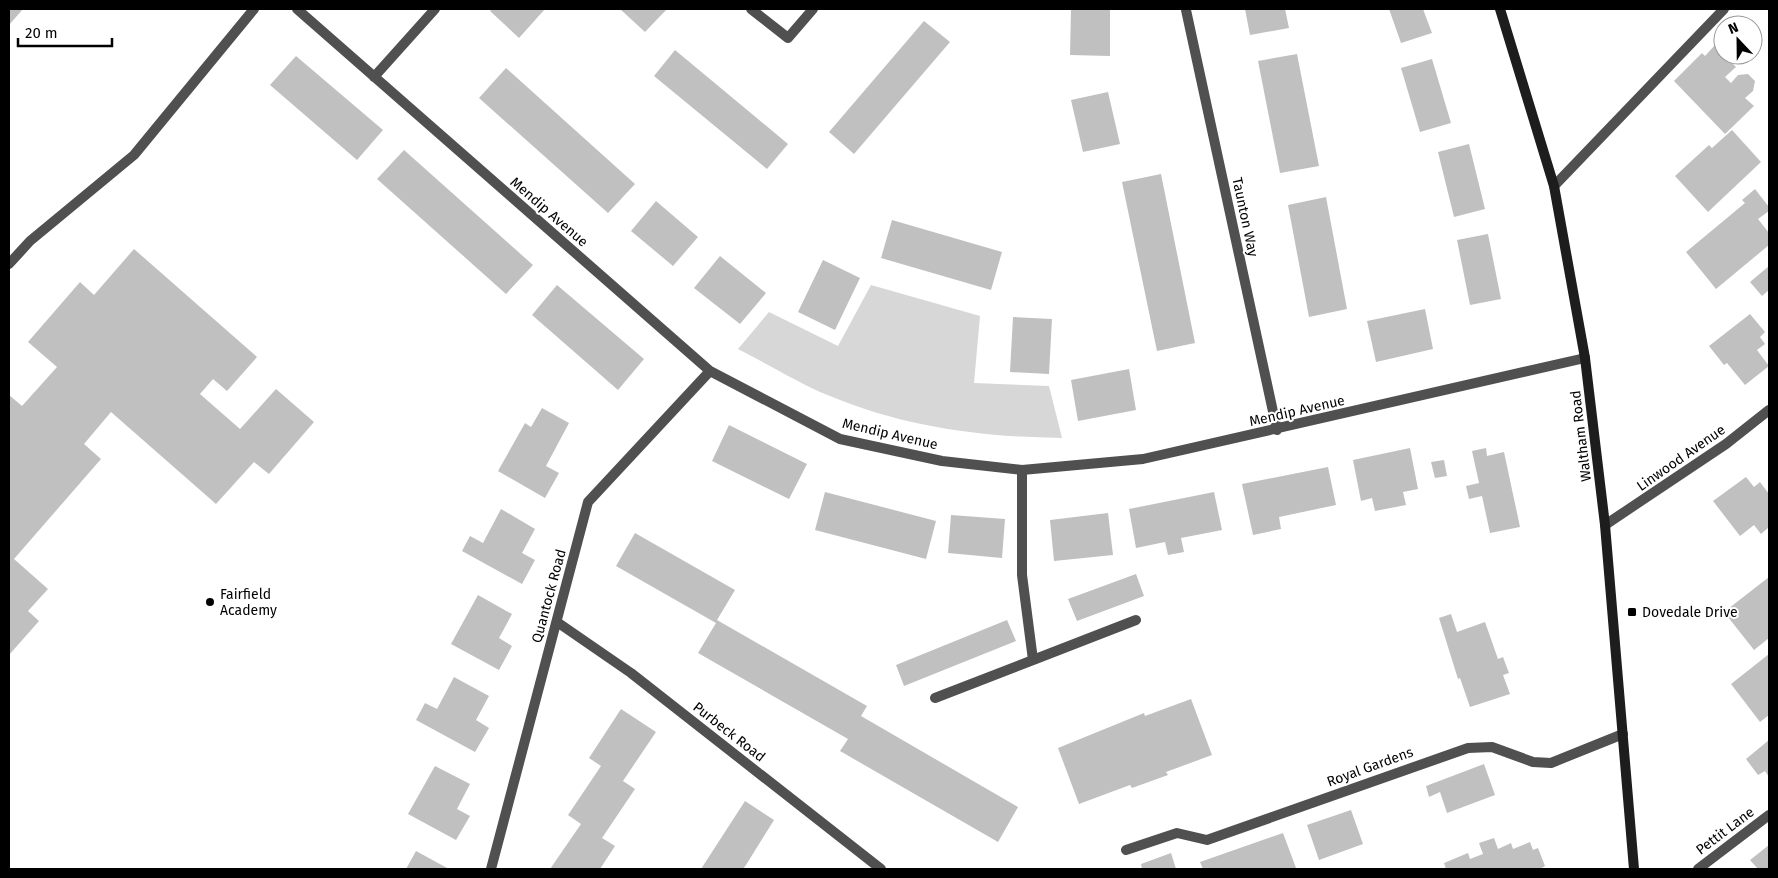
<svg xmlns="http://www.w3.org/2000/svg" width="1778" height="878" font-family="'Fira Sans',sans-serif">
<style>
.green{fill:#d7d7d7}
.building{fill:#c0c0c0}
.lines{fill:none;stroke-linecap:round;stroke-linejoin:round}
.service{stroke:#505050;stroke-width:10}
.minor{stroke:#505050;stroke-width:10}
.secondary{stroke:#1d1d1d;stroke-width:10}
.poi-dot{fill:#000;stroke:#fff;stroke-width:2}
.labels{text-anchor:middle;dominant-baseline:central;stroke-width:4;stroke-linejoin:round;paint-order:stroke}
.street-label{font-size:14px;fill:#000;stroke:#fff}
.poi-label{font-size:14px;fill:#000;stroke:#fff;text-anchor:start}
</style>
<rect width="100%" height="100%" fill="#fff"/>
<path class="green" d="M 871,285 L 980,316 L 974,383 L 1049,386 L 1062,438 C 982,437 904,427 830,396 C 798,383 768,364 738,349 L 769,312 L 838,346 Z"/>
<path class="building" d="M 9,9 L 23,9 L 9,25 Z
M 492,9 L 545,9 L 519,38 L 490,11 Z
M 620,9 L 667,9 L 645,32 Z
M 1071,9 L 1110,9 L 1110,56 L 1070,55 Z
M 1245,9 L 1285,9 L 1289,28 L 1250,35 Z
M 1389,9 L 1423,9 L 1432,33 L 1401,43 Z
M 924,21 L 950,42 L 854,154 L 829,132 Z
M 1715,45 L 1736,67 L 1725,77 L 1731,83 L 1738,75 L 1748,74 L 1755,81 L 1753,91 L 1745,98 L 1754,106 L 1725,134 L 1674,81 L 1702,53 L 1705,56 Z
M 675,50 L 788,144 L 767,169 L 654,76 Z
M 1297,54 L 1319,166 L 1280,173 L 1258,61 Z
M 296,56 L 383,130 L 357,160 L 270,85 Z
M 1432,59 L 1451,123 L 1420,132 L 1401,68 Z
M 506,68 L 635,184 L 608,213 L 479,98 Z
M 1108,92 L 1120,144 L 1083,152 L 1071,100 Z
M 1732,130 L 1761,162 L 1708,212 L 1675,176 L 1709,145 L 1712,148 Z
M 1469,144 L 1485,209 L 1454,217 L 1438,152 Z
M 404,150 L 533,265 L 506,294 L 377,179 Z
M 1161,174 L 1195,343 L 1157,351 L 1122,182 Z
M 1755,189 L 1769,207 L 1769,211 L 1758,219 L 1769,233 L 1769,245 L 1716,289 L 1686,252 L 1745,203 L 1742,200 Z
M 1326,197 L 1347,309 L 1309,317 L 1288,205 Z
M 656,201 L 698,237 L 673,266 L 631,231 Z
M 892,220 L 1002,252 L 991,290 L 881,258 Z
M 1488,234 L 1501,299 L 1470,305 L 1457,240 Z
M 134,249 L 257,357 L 227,391 L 213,379 L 200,394 L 240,429 L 276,389 L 314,422 L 269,474 L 254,462 L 216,504 L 111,412 L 84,444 L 101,459 L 14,559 L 48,589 L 28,611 L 39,621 L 9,655 L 9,395 L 22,406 L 57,367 L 28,342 L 80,282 L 94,295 Z
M 720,256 L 766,293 L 740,324 L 694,288 Z
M 823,260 L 860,278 L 835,330 L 798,312 Z
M 1769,266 L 1769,290 L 1762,296 L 1750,282 Z
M 557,285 L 644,359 L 618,390 L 532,315 Z
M 1425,309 L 1433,349 L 1376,362 L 1367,321 Z
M 1750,314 L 1765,332 L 1760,337 L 1765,344 L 1757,350 L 1769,366 L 1745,385 L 1727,363 L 1724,365 L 1709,346 Z
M 1013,317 L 1052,319 L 1049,374 L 1010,372 Z
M 1129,369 L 1136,410 L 1078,421 L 1071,380 Z
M 542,408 L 569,423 L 546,466 L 559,473 L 545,498 L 498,471 L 525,423 L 531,427 Z
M 729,425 L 807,464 L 789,499 L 712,461 Z
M 1410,448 L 1418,489 L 1403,492 L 1406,505 L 1375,511 L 1372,498 L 1361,501 L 1353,460 Z
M 1486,448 L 1487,456 L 1504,452 L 1520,527 L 1490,533 L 1482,496 L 1469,499 L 1466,486 L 1479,483 L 1472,451 Z
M 1444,460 L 1447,476 L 1435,478 L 1431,462 Z
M 1328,467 L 1336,505 L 1279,517 L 1281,529 L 1253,535 L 1242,484 Z
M 1746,477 L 1754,487 L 1760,482 L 1769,494 L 1769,527 L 1761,534 L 1754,525 L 1740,536 L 1713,501 Z
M 825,492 L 936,521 L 926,559 L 815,530 Z
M 1214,492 L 1222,530 L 1181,538 L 1184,552 L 1168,555 L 1165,542 L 1136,548 L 1129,509 Z
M 501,509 L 535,529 L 522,553 L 535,560 L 522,584 L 462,551 L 470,536 L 483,543 Z
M 1108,513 L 1113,555 L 1054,561 L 1050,520 Z
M 951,515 L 1005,519 L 1002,558 L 948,553 Z
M 635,533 L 735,590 L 717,620 L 867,706 L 861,716 L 1018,807 L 998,842 L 840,751 L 848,739 L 698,653 L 716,623 L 616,566 Z
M 1136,574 L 1144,596 L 1077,621 L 1068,599 Z
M 1769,577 L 1769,638 L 1754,650 L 1724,612 Z
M 478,595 L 512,614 L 499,638 L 512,646 L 499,670 L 451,644 Z
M 1451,614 L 1457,632 L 1485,622 L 1498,659 L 1503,657 L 1509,673 L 1503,675 L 1510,694 L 1470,707 L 1460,678 L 1458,679 L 1439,618 Z
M 1007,620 L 1016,641 L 904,686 L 896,665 Z
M 1769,654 L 1769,715 L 1760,722 L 1731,684 Z
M 454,677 L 489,696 L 476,720 L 489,728 L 475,752 L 416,720 L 425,703 L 437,709 Z
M 1191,699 L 1212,755 L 1166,772 L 1168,775 L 1132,788 L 1130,785 L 1079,804 L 1058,748 L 1144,713 L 1145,716 Z
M 621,709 L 656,732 L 623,781 L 635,789 L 602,838 L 615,846 L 600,869 L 550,869 L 581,824 L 568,815 L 601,766 L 589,758 Z
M 1769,740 L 1769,777 L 1765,771 L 1758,775 L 1746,759 Z
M 1484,764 L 1495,795 L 1447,813 L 1440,792 L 1429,797 L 1426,786 Z
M 435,766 L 470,784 L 457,809 L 470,816 L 456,840 L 408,814 Z
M 745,801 L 774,820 L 746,865 L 743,869 L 701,869 Z
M 1351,810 L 1363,844 L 1319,860 L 1307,825 Z
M 1283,833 L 1296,868 L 1203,869 L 1200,862 Z
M 1494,838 L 1498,849 L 1511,843 L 1513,849 L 1530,842 L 1533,850 L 1538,848 L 1545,866 L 1540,869 L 1446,869 L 1444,863 L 1468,853 L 1470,859 L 1483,854 L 1479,843 Z
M 1769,845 L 1769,869 L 1758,869 L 1750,860 Z
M 416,851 L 449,869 L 406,869 Z
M 1171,853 L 1176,869 L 1142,869 L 1141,864 Z"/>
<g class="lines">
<path class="service" d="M 1554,186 L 1724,9
M 9,264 L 30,241 L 134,155 L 254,9
M 1033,660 L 1136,620
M 935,698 L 1033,660 L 1022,575 L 1022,470
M 1698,869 L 1769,815"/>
<path class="minor" d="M 297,9 L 710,371 L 840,439 L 942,461 L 1022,470 L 1143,459 L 1585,358
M 751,9 L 788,38 L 813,9
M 1186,10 L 1277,430
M 374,77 L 435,9
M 1605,525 L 1726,444 L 1769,410
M 557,622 L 631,673 L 881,869
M 1126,850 L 1177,833 L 1207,840 L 1468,748 L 1492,747 L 1533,762 L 1551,763 L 1623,734
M 491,869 L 588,502 L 710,371"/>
<path class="secondary" d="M 1500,9 L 1554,186 L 1585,358 L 1605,525 L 1634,869"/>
</g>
<g class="poi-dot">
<circle cx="210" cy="602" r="5"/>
<rect x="1627" y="607" width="10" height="10" rx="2.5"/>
</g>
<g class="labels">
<g class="street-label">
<text transform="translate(549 212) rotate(41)">Mendip Avenue</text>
<text transform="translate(1245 217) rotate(78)">Taunton Way</text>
<text transform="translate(1297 411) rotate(-13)">Mendip Avenue</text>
<text transform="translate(890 434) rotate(13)">Mendip Avenue</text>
<text transform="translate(1581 436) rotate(-97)">Waltham Road</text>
<text transform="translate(1681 458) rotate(-35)">Linwood Avenue</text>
<text transform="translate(549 596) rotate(-75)">Quantock Road</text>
<text transform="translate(729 732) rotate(38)">Purbeck Road</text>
<text transform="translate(1370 767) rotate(-20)">Royal Gardens</text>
<text transform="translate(1725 831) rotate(-37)">Pettit Lane</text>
</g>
<g class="poi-label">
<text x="220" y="594">Fairfield<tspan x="220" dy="16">Academy</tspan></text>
<text x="1642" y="612">Dovedale Drive</text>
</g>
</g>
<rect width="1778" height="878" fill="none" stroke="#000000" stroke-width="20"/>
<g transform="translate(1738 40) rotate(338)"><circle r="24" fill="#ffffff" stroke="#999999"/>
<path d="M0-4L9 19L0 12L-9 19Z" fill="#000000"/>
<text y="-8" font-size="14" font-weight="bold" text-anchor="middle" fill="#000000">N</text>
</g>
<path d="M18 38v8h94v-8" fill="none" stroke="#000000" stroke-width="2.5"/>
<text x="25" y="38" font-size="15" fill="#000000" stroke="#ffffff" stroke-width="4" paint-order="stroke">20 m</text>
</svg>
